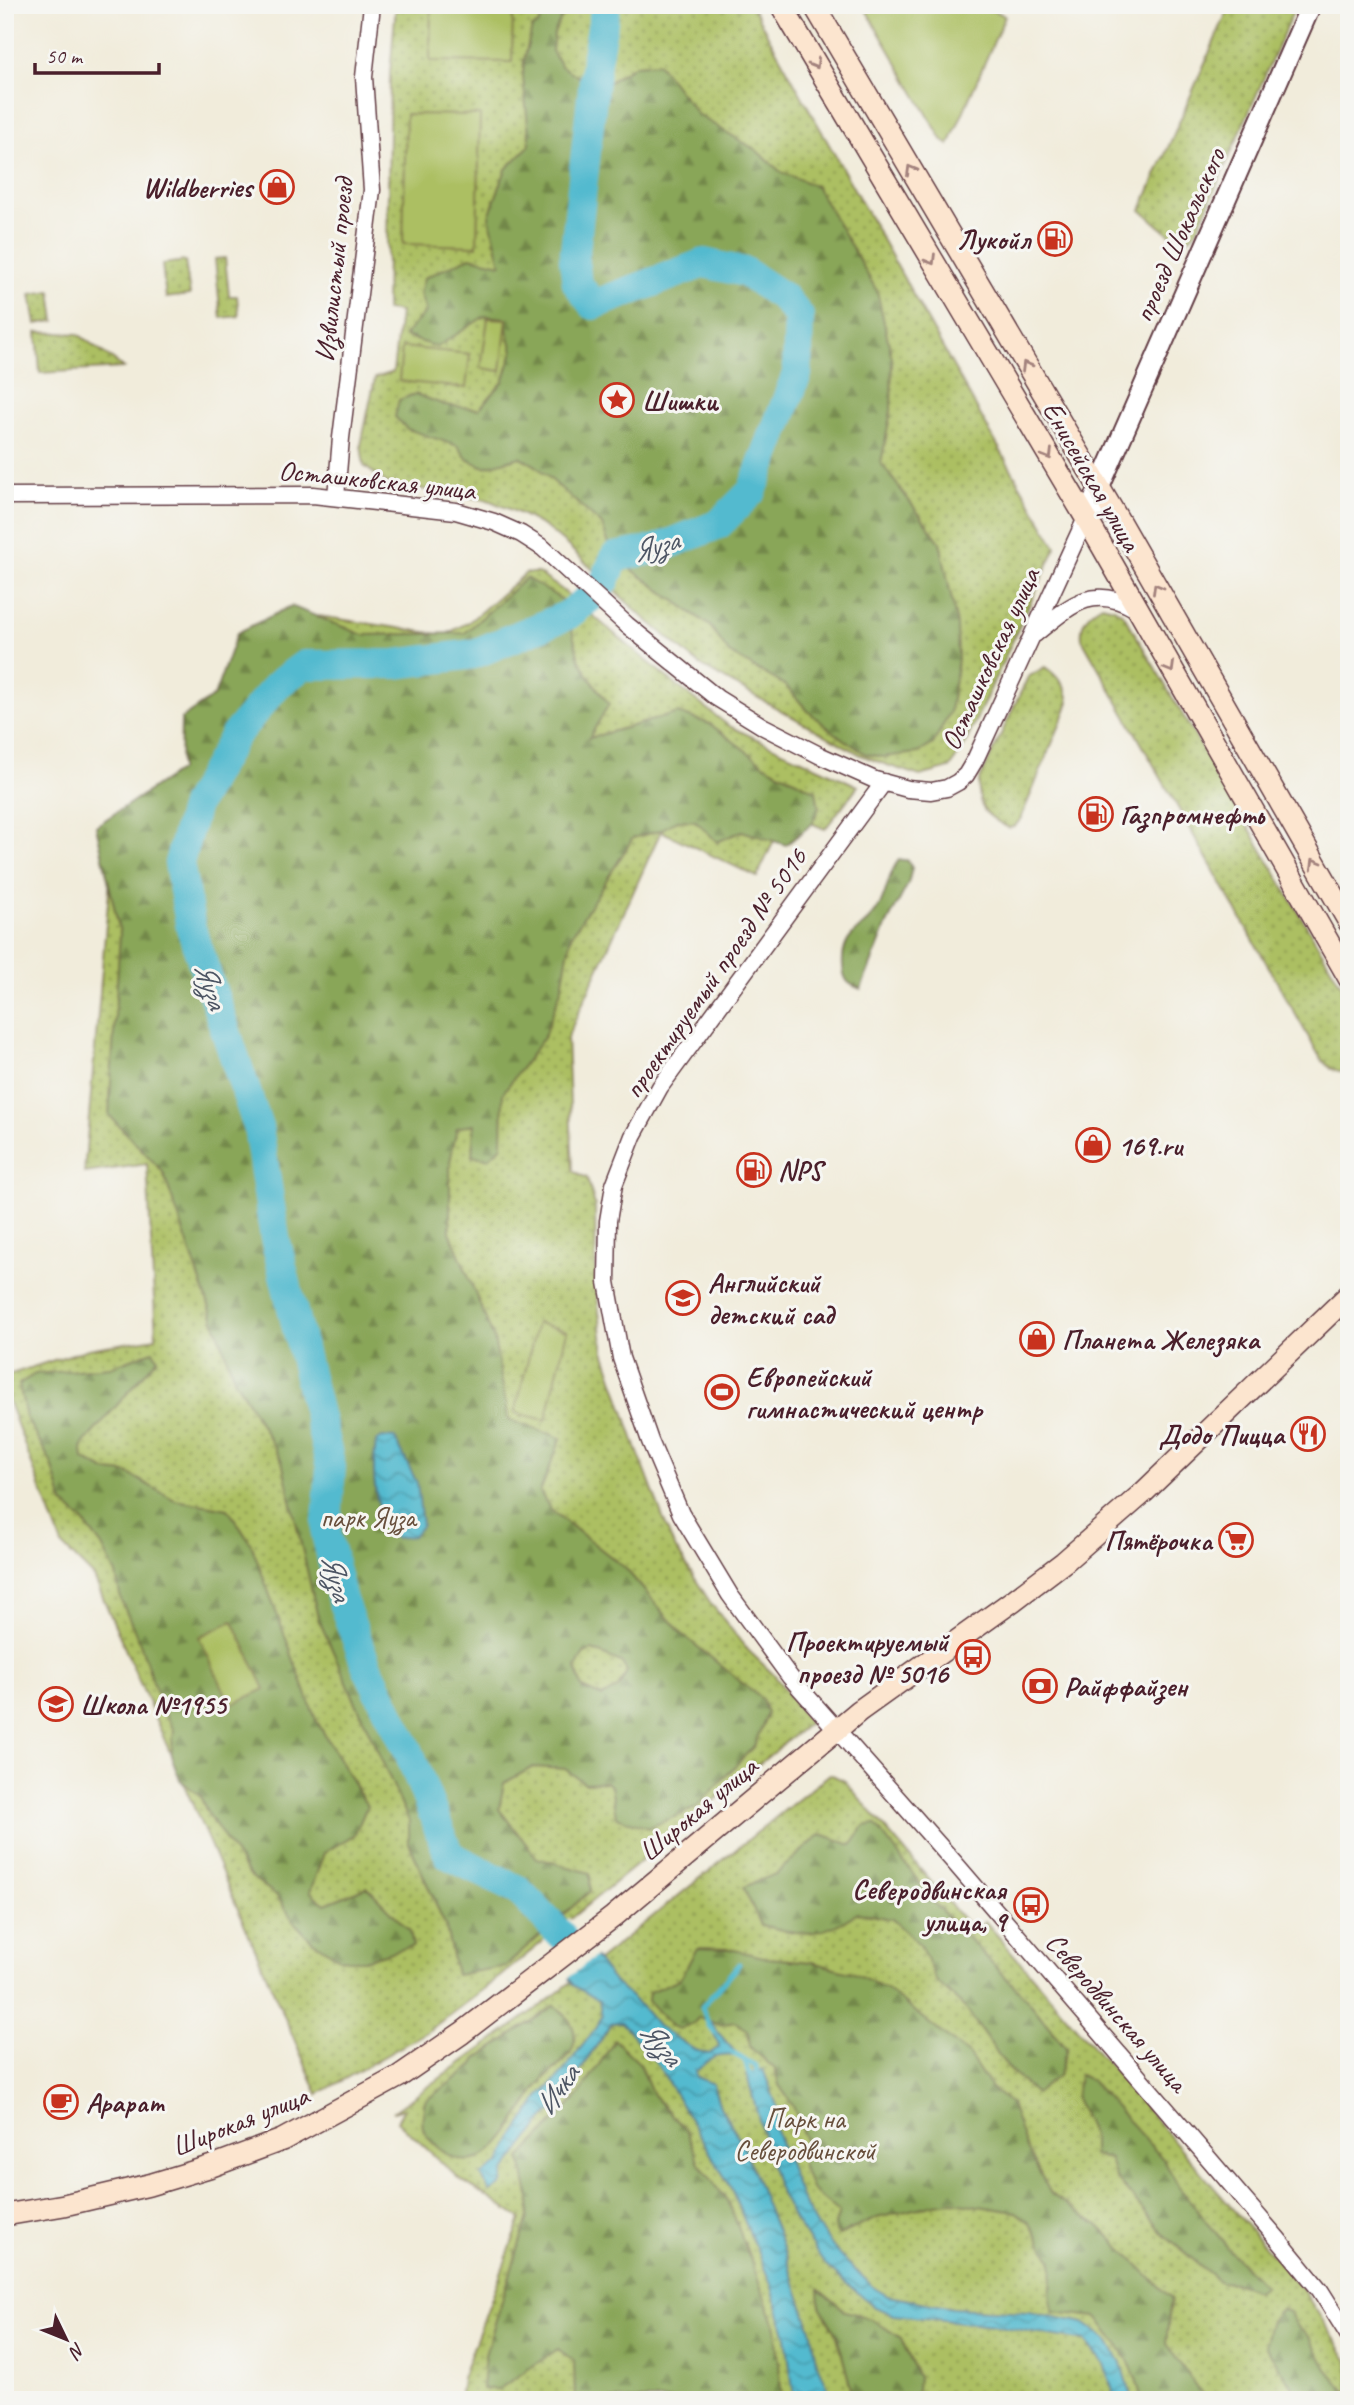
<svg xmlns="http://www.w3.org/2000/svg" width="1354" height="2405" font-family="Caveat,sans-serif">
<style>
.grass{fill:url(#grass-dots);stroke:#7b6f46;stroke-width:2}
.forest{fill:url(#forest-firs);stroke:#6a6242;stroke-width:2;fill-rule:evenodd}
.pitch{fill:#acbf62;stroke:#7b6f46;stroke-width:2}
.water{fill:url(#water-waves);stroke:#4e6c7d;stroke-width:2}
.pier{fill:#f1ecdb}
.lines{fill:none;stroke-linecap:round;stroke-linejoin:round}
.stream{stroke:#52bacf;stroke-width:5}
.river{stroke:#52bacf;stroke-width:30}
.minor-casing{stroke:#633e45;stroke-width:19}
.tertiary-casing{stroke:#633e45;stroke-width:23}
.secondary-casing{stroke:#633e45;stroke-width:24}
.minor{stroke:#fff;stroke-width:16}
.tertiary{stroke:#fff;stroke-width:19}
.secondary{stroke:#fce5cf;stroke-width:21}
.oneway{stroke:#a3827d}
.labels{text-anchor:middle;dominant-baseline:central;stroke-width:6;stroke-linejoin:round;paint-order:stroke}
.poi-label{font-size:28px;font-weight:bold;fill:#4a1f2b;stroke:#f6f6f2;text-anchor:start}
.street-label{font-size:28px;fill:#4a1f2b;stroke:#f6f6f2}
.park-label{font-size:28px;fill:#674f3c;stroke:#f6f6f2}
.water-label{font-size:30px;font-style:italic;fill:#4d5564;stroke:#f6f6f2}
</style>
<defs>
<pattern id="grass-dots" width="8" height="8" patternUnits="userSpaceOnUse" patternTransform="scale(1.75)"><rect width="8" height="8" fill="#acbf62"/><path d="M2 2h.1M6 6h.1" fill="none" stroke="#8e9b51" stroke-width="1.8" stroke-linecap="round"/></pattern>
<pattern id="forest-firs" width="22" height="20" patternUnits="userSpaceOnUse" patternTransform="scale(1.75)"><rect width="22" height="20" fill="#89a658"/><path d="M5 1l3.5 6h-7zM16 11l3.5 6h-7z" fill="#728749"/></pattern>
<pattern id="water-waves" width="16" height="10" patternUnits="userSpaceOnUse" patternTransform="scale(1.75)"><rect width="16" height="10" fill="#52bacf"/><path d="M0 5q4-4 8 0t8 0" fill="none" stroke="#4697a8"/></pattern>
</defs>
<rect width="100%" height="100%" fill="#f6f6f2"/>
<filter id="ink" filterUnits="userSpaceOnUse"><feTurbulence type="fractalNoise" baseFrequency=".0143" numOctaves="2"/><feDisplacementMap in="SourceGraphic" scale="14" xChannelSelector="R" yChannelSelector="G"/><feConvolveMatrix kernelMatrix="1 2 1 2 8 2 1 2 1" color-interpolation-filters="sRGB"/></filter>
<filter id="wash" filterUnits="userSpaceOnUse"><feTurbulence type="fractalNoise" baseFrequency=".00686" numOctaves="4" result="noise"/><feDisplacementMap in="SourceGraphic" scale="28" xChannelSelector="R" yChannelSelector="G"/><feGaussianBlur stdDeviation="1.57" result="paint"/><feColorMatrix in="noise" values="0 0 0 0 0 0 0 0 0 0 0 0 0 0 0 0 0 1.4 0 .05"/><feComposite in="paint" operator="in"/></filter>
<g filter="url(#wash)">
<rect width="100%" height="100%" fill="#f1ecdb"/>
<path class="grass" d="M 396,5 L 751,5 L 991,434 L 1056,547 L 964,746 L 950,768 L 920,776 L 884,764 L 861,755 L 744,690 L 700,665 L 635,610 L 567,545 L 545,527 L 521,514 L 488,500 L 387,483 L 364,466 L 361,445 L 375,378 L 393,372 L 400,312 L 386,310 L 390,73 Z
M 1230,5 L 1296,5 L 1197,230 C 1194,234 1190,240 1183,240 C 1172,240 1150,217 1141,210 Z
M 225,258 L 229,296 L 237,296 L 239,316 L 221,318 L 215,259 Z
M 185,261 L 190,295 L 166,298 L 162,264 Z
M 51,291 L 55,321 L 36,324 L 31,294 Z
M 37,332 L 78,334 L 124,368 L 40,373 Z
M 526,573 L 538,573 L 561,589 L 671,681 L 729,726 L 858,786 L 825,829 L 787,813 L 757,877 L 661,831 L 567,1038 L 573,1171 L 587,1178 L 595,1205 L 596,1288 L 604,1351 L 636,1447 L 673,1544 L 710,1602 L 746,1648 L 774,1675 L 809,1723 L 502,1975 L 427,2032 L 318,2094 L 94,1577 L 62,1545 L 5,1392 L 5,1376 L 88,1349 L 156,1338 L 147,1164 L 84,1173 L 111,867 L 210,782 L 253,650 L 319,616 L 445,635 L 469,622 Z
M 1102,605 L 1114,608 L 1124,615 L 1349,998 L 1349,1071 C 1336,1073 1329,1068 1321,1059 L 1082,639 C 1080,622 1088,613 1102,605 Z
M 1045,667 C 1057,675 1068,688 1069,703 L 1020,820 L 1015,826 L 1009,828 C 985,815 977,809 979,781 L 1028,677 Z
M 830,1774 L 845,1781 L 973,1931 L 985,1921 L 1305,2293 L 1349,2361 L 1349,2400 L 459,2400 L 462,2378 L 521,2219 L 457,2177 L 397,2121 L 404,2109 L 393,2112 L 546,2002 Z"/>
<path class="forest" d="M 543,5 L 568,5 L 554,33 L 552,51 L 561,66 L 589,83 L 606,84 L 635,65 L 658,63 L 698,115 L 756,150 L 781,172 L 816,186 L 877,291 L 892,358 L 891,411 L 881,463 L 940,542 L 957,625 L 958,659 L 950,712 L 933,744 L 918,753 L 883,757 L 866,754 L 837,735 L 809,712 L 786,686 L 729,653 L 710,626 L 613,556 L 602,525 L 535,465 L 520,457 L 485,467 L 468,460 L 458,446 L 407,429 L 395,417 L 399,400 L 415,394 L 445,405 L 479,409 L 503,382 L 513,351 L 504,318 L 485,316 L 437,347 L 404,336 L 426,311 L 420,294 L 424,278 L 470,257 L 501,264 L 489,216 L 506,169 L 530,145 L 523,77 L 524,60 L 532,28 L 539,24 Z
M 526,578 L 566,602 L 578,656 L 589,677 L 609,704 L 589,738 L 678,713 L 710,724 L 765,765 L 816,791 L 819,808 L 812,824 L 786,845 L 742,831 L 717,842 L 696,821 L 677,820 L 661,830 L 633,838 L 571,936 L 562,987 L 544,1037 L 503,1093 L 502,1146 L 489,1158 L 472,1156 L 474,1124 L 457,1128 L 450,1162 L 450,1232 L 494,1339 L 509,1420 L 561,1438 L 540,1492 L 551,1510 L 625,1568 L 682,1634 L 762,1699 L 767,1714 L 754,1746 L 696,1808 L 648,1828 L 616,1817 L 611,1786 L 606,1782 L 585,1783 L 565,1769 L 533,1767 L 504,1783 L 499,1809 L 537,1858 L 590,1873 L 590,1891 L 506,1966 L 456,1975 L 446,1927 L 409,1843 L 409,1821 L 318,1618 L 282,1461 L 234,1378 L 163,1172 L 109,1115 L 120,933 L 96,826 L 180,770 L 181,719 L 214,696 L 237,633 L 291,606 L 363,635 L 465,633 ZM 592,1650 L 621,1662 L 627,1671 L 619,1687 L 602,1697 L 582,1688 L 576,1668 L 584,1653 Z
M 899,860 L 907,860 L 912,868 L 908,884 L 887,924 L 861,989 C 848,984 844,981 843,967 C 840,930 867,931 880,905 C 888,890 888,873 899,860 Z
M 153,1351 L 158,1358 L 85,1442 L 82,1450 L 83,1459 L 106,1471 L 127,1473 L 175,1500 L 228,1509 L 251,1544 L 316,1720 L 367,1806 L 355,1834 L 324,1853 L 310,1892 L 325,1904 L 367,1887 L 410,1931 L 413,1946 L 364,1960 L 349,1960 L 341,1959 L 312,1941 L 295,1923 L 276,1895 L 249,1875 L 207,1812 L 200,1796 L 180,1780 L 171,1756 L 174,1730 L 161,1706 L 140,1643 L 121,1600 L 116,1574 L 102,1546 L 82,1520 L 63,1503 L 52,1464 L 26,1418 L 19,1384 L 35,1374 L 110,1367 Z
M 875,1824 L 938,1907 L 1025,1997 L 1067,2049 L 1058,2076 L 1035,2094 L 1008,2068 L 966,2009 L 936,1981 L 920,1945 L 892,1919 L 857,1913 C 819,1939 803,1935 761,1925 L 743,1887 L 776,1874 L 821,1834 L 852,1845 L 864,1826 Z
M 697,1948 L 730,1949 L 768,1958 L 812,1962 L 854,1973 L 885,1988 L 968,2054 L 991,2088 L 1011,2104 L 1026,2147 L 1051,2194 L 1098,2225 L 1171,2298 L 1166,2344 L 1206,2400 L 1141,2400 C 1138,2370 1116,2338 1096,2317 L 1053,2312 L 1050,2294 L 1053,2268 L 1051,2259 L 1029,2222 L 1016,2212 L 953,2202 L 935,2204 L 877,2218 L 839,2235 L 834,2228 L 839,2212 L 811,2189 L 802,2164 L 805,2138 L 793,2106 L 779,2085 L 775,2069 L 750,2047 L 748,2030 L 735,2022 L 719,2025 L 699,2017 L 694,2023 L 679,2029 L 671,2026 L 648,2001 L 649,1992 L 680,1979 Z
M 555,2005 C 568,2017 579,2028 573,2047 C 570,2058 552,2070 544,2079 C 526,2100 505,2147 480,2158 C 460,2168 430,2147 423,2128 C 421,2121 424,2109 425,2101 L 473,2066 L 477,2059 Z
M 615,2040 L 640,2064 L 653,2095 L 687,2131 L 699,2163 L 729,2203 L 776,2328 L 782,2400 L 575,2400 L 574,2361 L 558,2349 L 499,2389 L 482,2389 L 485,2355 L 528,2217 L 530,2199 L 520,2158 L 579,2095 Z
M 1079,2075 L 1091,2080 L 1163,2159 L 1181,2190 L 1234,2255 L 1264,2286 L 1256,2291 L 1237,2283 L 1220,2282 L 1165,2236 L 1115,2177 L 1110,2159 L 1093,2156 L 1093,2138 L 1076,2098 Z
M 819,2289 L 846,2311 L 871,2319 L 901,2338 L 918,2378 L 916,2400 L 854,2400 L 837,2336 L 820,2306 Z
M 1281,2309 L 1289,2312 L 1298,2327 L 1310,2338 L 1327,2369 L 1348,2394 L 1349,2400 L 1302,2400 L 1265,2346 C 1267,2332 1269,2319 1281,2309 Z"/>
<path class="pitch" d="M 431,5 L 513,5 L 512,62 L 430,61 Z
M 863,5 L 991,5 L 990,9 L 1005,16 L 949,145 L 943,141 Z
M 406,114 L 480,115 L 477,246 L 403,244 Z
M 488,318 L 507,319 L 501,371 L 481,368 Z
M 402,347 L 470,354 L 466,388 L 399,381 Z
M 537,1323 L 567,1331 L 546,1420 L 515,1413 Z
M 233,1621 L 265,1689 L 231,1705 L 199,1637 Z"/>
<path class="water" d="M 598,5 L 612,5 L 604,80 L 590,79 L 584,75 Z
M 382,1437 L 395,1438 L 417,1483 L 422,1525 L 413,1536 L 395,1538 C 374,1509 371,1477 376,1442 Z
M 534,1906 L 561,1913 L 615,1983 L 642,2007 L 658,2026 L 695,2050 L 709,2054 L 719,2047 C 718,2038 711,2033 711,2024 L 735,2052 L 736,2056 C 719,2054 709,2057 698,2070 L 695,2070 L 696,2077 L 713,2084 L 720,2107 L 742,2143 L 781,2242 L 812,2333 L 817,2362 L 833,2400 L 797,2400 L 793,2390 L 786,2337 L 771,2284 L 730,2186 L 656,2062 L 621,2022 L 612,2023 L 568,2088 L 566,2097 L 543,2120 L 504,2172 L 502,2184 L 490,2192 L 481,2175 L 500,2163 L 514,2135 L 540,2096 L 558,2078 L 595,2029 L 602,2016 L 599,2001 L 573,1985 L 535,1921 Z
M 763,2069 L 777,2106 L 775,2128 L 802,2200 L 818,2227 L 840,2256 L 876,2289 L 888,2296 L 953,2308 L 1029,2312 L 1084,2323 L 1107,2339 L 1120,2361 L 1132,2400 L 1110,2400 L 1113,2391 L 1104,2364 L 1085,2341 L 993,2325 L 893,2315 L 873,2306 L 825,2265 L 794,2219 L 776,2184 L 747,2075 Z"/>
<path class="pier" d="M 569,1918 L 598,1954 L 566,1980 L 543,1941 Z"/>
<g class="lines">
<path class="stream" d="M 714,2032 L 709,2026 L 702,2007 L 739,1964
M 732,2053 L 756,2066 L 758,2077
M 745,2060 L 748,2072 L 754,2077"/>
<path class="river" d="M 561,1935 L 518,1890 L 449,1855 L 409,1752 L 367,1667 L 342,1600 L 326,1534 L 331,1467 L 275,1238 L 258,1127 L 191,928 L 179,863 L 195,805 L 235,735 L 277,685 L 304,665 L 396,664 L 474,654 L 568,615 L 596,593 L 605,581 L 615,557 L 657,549 L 719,524 L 752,491 L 797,374 L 799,316 L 783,297 L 745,272 L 704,263 L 593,305 L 577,283 L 574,260 L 596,61 L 606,5"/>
</g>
</g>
<g filter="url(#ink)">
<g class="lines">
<g class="minor-casing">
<path id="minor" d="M 5,496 L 313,495 L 456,511 L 494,522 L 521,534 L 543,548 L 627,625 L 717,698 L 764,727 L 821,756 L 875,780 L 908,789 L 931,791 L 947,788 L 958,782 L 966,775 L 975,760 L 1086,518 C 1100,508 1105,511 1119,521
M 336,497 L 341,438 L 372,190 L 364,77 L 372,5
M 1035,634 C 1070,606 1092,583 1136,609
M 884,782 L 660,1087 L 633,1136 L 614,1185 L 608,1221 L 607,1282 L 621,1358 L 650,1441 L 681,1514 L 730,1595 L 790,1677 L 954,1862 L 1277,2238 L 1320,2290 L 1349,2336"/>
</g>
<g class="tertiary-casing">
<path id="tertiary" d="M 1086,518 L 1311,5"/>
</g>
<g class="secondary-casing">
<path id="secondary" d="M 781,5 L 1086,518 L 1349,978
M 814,5 L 1119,521 L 1349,922
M 5,2215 L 64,2205 L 149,2185 L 212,2166 L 282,2140 L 398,2077 L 462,2033 L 613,1917 L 859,1711 L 1014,1600 L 1064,1562 L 1144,1492 L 1349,1295"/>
</g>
<use href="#minor" class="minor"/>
<use href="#tertiary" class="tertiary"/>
<use href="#secondary" class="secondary"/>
</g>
<defs><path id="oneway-chevron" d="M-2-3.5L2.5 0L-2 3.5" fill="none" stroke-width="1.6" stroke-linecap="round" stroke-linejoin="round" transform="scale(1.75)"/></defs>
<g class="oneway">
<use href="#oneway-chevron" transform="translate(815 64) rotate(60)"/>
<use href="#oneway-chevron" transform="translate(911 170) rotate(-120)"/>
<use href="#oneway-chevron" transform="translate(931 260) rotate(59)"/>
<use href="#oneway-chevron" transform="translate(1026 366) rotate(-121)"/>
<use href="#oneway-chevron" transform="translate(1048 455) rotate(59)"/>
<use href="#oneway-chevron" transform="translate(1157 588) rotate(-120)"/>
<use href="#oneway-chevron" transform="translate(1170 668) rotate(60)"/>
<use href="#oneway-chevron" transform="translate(1315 863) rotate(-120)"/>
</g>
</g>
<defs>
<g id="shop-ring" transform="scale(1.75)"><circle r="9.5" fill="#f6f6f2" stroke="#c8321e" stroke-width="1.5"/><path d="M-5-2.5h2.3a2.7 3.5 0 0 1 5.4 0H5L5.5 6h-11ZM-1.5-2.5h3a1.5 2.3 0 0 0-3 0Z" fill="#c8321e"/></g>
<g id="fuel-ring" transform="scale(1.75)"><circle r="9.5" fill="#f6f6f2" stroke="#c8321e" stroke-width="1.5"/><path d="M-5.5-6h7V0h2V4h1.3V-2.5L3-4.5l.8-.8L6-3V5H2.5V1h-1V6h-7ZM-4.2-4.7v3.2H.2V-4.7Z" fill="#c8321e"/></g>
<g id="sight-ring" transform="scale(1.75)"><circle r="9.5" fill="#f6f6f2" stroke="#c8321e" stroke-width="1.5"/><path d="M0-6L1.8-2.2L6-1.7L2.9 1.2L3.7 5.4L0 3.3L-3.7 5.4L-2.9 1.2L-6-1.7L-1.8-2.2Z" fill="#c8321e"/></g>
<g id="school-ring" transform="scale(1.75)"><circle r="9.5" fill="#f6f6f2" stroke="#c8321e" stroke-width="1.5"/><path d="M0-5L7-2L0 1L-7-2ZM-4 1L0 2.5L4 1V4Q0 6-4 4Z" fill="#c8321e"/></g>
<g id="stadium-ring" transform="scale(1.75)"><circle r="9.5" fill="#f6f6f2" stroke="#c8321e" stroke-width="1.5"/><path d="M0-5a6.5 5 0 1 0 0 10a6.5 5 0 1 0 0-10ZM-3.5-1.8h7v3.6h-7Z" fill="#c8321e"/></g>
<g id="restaurant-ring" transform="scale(1.75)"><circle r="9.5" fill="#f6f6f2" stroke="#c8321e" stroke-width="1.5"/><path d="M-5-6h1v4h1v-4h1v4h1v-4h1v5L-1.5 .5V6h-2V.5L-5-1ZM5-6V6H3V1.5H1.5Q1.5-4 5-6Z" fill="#c8321e"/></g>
<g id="supermarket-ring" transform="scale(1.75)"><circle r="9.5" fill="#f6f6f2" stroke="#c8321e" stroke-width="1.5"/><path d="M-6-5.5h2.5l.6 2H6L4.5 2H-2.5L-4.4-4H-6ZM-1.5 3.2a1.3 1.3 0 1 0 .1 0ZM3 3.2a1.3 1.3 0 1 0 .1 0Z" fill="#c8321e"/></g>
<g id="bus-ring" transform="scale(1.75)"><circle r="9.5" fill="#f6f6f2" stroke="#c8321e" stroke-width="1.5"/><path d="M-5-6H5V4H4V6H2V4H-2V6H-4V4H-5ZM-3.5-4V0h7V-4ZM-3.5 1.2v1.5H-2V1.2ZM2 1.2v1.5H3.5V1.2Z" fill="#c8321e"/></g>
<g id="bank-ring" transform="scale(1.75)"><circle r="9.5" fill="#f6f6f2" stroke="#c8321e" stroke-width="1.5"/><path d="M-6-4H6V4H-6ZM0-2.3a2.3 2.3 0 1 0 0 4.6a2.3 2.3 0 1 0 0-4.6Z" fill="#c8321e"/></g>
<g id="cafe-ring" transform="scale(1.75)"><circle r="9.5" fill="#f6f6f2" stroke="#c8321e" stroke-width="1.5"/><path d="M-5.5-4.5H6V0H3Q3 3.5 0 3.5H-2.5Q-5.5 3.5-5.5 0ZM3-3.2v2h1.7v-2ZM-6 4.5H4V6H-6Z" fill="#c8321e"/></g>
</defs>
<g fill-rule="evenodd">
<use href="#shop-ring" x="277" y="187"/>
<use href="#fuel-ring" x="1055" y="239"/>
<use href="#sight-ring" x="617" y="400"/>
<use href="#fuel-ring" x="1096" y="814"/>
<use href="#shop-ring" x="1093" y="1145"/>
<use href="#fuel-ring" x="754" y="1170"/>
<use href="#school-ring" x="683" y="1298"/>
<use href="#shop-ring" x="1037" y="1339"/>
<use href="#stadium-ring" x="722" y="1392"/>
<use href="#restaurant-ring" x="1308" y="1434"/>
<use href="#supermarket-ring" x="1236" y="1540"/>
<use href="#bus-ring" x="973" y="1657"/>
<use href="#bank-ring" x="1040" y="1686"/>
<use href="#school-ring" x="56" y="1704"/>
<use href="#bus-ring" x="1031" y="1905"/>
<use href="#cafe-ring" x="61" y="2102"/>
</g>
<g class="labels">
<g class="poi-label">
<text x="252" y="187" text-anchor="end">Wildberries</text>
<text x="1030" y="239" text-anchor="end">Лукойл</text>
<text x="642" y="400">Шишки</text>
<text x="1120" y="814">Газпромнефть</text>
<text x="1118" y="1145">169.ru</text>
<text x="778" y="1170">NPS</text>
<text x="708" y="1282">Английский<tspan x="708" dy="32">детский сад</tspan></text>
<text x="1062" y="1339">Планета Железяка</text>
<text x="746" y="1376">Европейский<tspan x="746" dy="32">гимнастический центр</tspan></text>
<text x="1284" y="1434" text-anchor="end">Додо Пицца</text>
<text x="1212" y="1540" text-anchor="end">Пятёрочка</text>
<text x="948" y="1641" text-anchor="end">Проектируемый<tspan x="948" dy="32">проезд № 5016</tspan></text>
<text x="1064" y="1686">Райффайзен</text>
<text x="80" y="1704">Школа №1955</text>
<text x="1006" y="1889" text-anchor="end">Северодвинская<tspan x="1006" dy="32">улица, 9</tspan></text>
<text x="86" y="2102">Арарат</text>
</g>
<g class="street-label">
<text transform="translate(1179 235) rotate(-66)">проезд Шокальского</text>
<text transform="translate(334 270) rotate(-84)">Извилистый проезд</text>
<text transform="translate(1092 476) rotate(60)">Енисейская улица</text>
<text transform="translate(377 480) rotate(6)">Осташковская улица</text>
<text transform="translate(990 659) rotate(-65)">Осташковская улица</text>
<text transform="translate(715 973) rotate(-55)">проектируемый проезд № 5016</text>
<text transform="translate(698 1809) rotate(-40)">Широкая улица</text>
<text transform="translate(1117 2012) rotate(49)">Северодвинская улица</text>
<text transform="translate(240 2121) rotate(-22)">Широкая улица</text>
</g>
<g class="park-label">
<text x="368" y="1517">парк Яуза</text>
<text x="805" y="2118">Парк на<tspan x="805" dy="32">Северодвинской</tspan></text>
</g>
<g class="water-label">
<text transform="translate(655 546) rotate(-17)">Яуза</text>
<text transform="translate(211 985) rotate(71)">Яуза</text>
<text transform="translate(337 1577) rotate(75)">Яуза</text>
<text transform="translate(661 2043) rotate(50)">Яуза</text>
<text transform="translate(557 2090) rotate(-55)">Ичка</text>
</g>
</g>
<rect width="1354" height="2405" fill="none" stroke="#f6f6f2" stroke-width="28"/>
<g transform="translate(66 2339) rotate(133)" stroke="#f6f6f2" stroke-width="5" paint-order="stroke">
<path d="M0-5L12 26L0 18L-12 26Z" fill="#4a1f2b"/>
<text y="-10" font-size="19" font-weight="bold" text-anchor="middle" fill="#4a1f2b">N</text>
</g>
<path d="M35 63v10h124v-10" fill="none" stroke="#4a1f2b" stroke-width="3.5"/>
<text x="46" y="63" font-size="21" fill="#4a1f2b" stroke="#f6f6f2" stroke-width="5" paint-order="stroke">50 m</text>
</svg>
